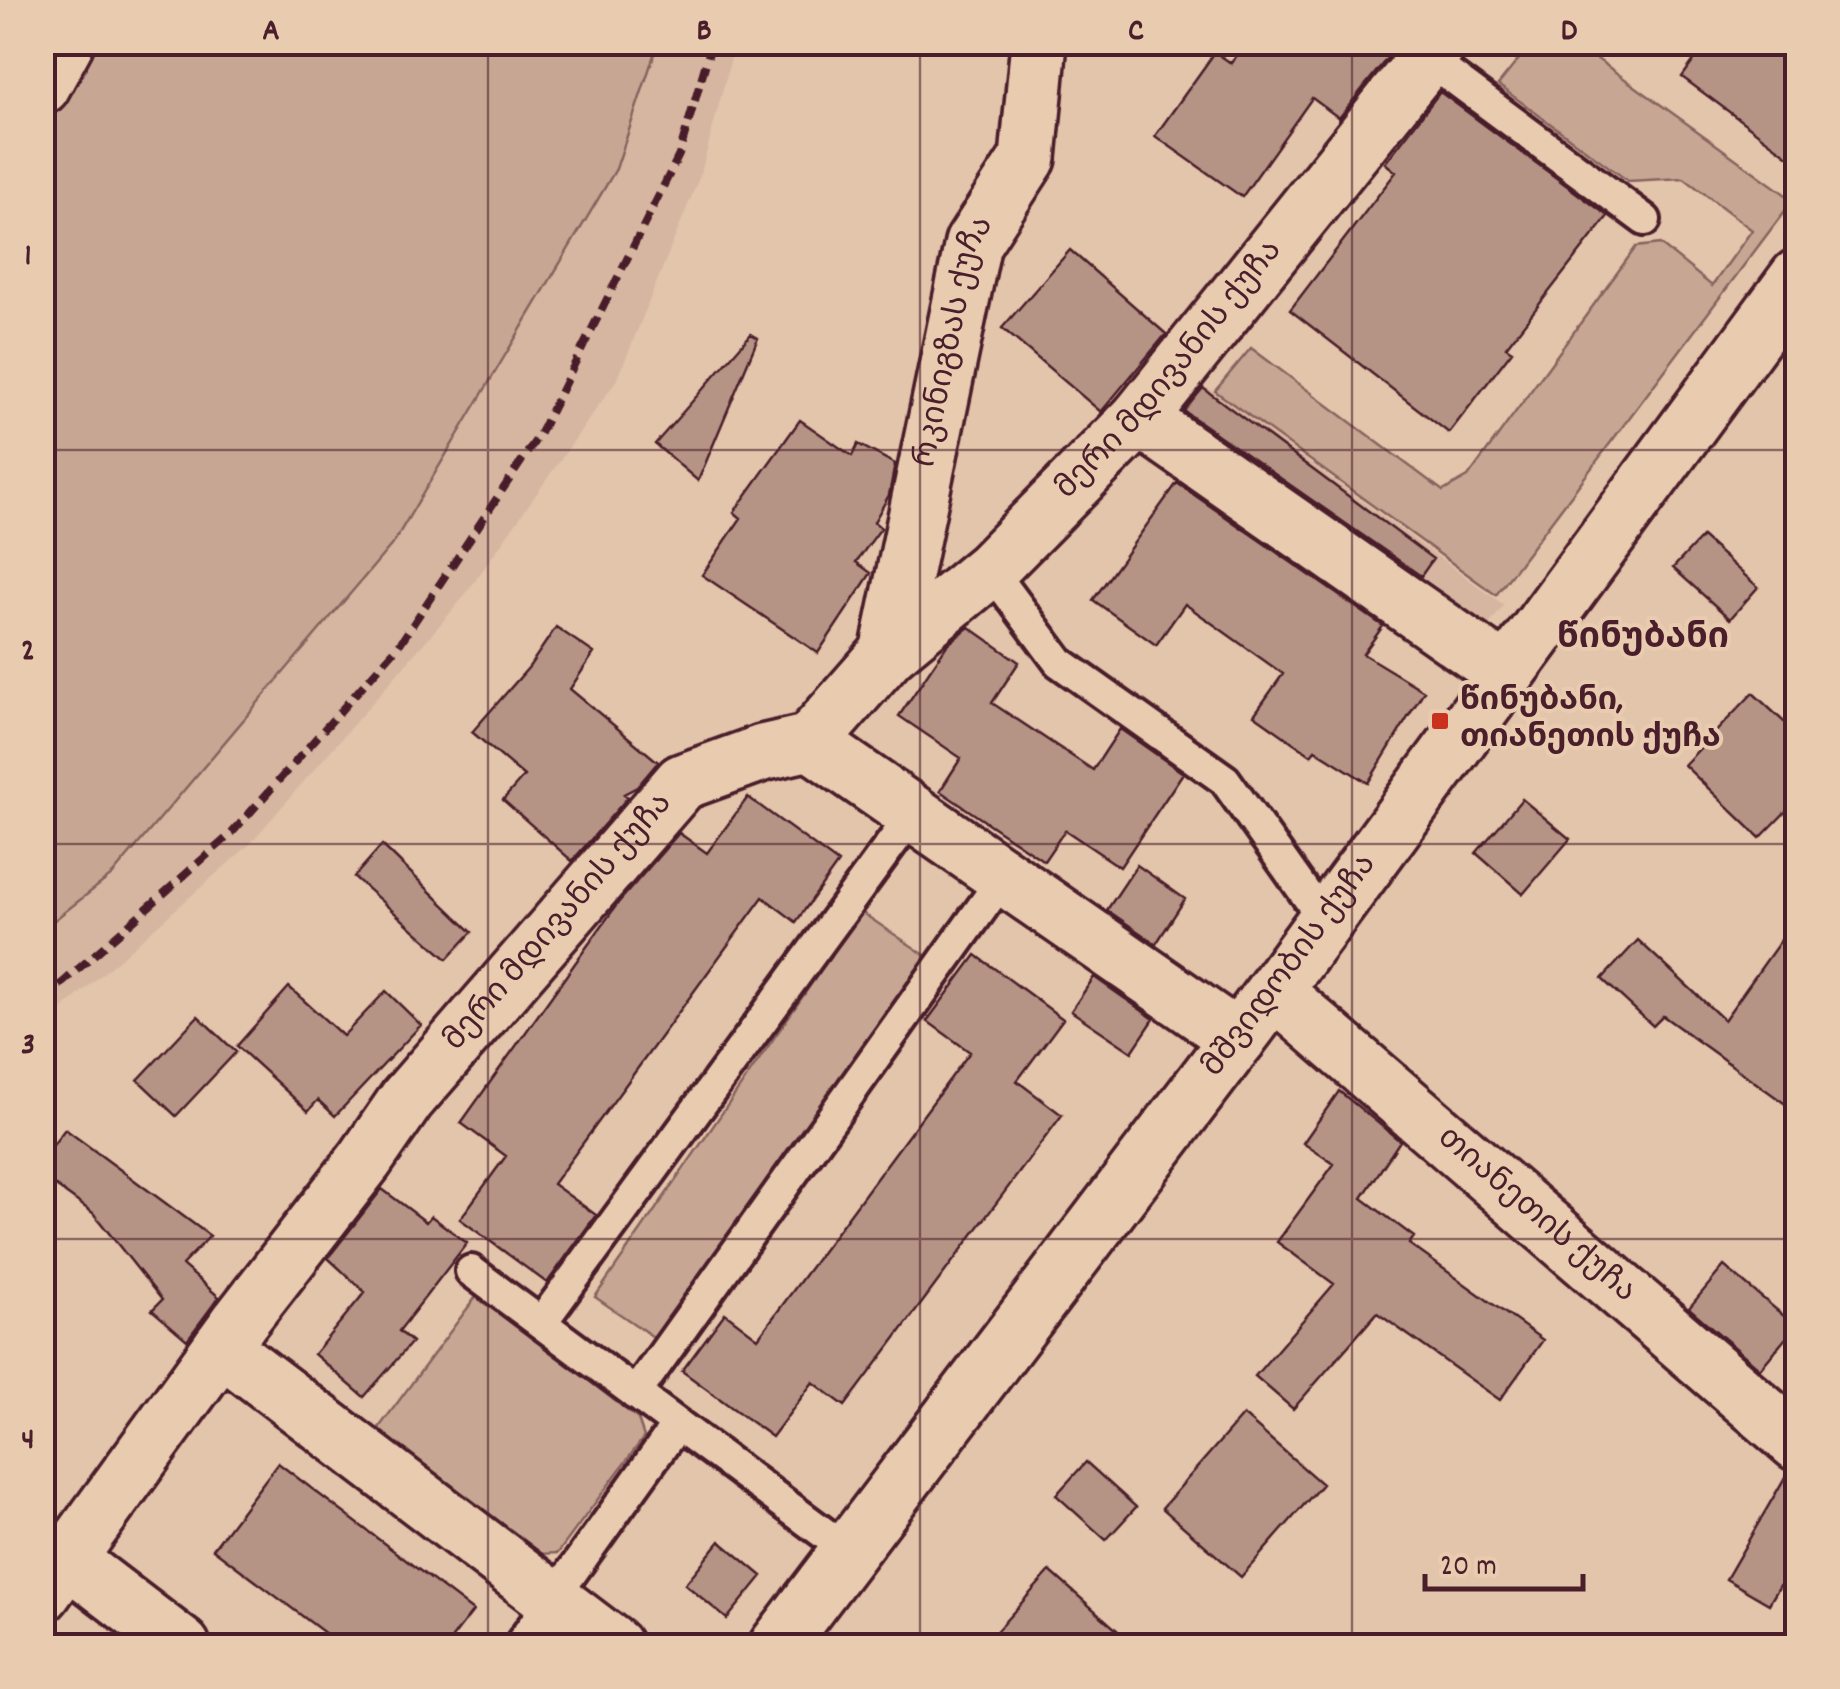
<svg xmlns="http://www.w3.org/2000/svg" width="1840" height="1689" font-family="Dekko,'Noto Sans Georgian',sans-serif">
<style>
.built{fill:#d6b6a0}
.green{fill:#c7a793;stroke:#88635f;stroke-width:2.5}
.building{fill:#b69485;stroke:#4a1f2b;stroke-width:2.5}
.lines{fill:none;stroke-linecap:round;stroke-linejoin:round}
.service-casing{stroke:#4a1f2b;stroke-width:38}
.minor-casing{stroke:#4a1f2b;stroke-width:62}
.tertiary-casing{stroke:#4a1f2b;stroke-width:62}
.service{stroke:#e9ccb0;stroke-width:30}
.minor{stroke:#e9ccb0;stroke-width:55}
.tertiary{stroke:#e9ccb0;stroke-width:55}
.rail{stroke:#4a1f2b;stroke-width:8;stroke-dasharray:15 8;stroke-linecap:butt}
.grid{fill:none;stroke:#4a1f2b;stroke-width:2.5;stroke-opacity:0.55}
.poi-dot{fill:#c8321e;stroke:#e9ccb0;stroke-width:4}
.labels{text-anchor:middle;dominant-baseline:central;stroke-width:8;stroke-linejoin:round;paint-order:stroke}
.street-label{font-size:32px;fill:#4a1f2b;stroke:#e9ccb0}
.poi-label{font-size:32px;font-weight:bold;fill:#4a1f2b;stroke:#e9ccb0;text-anchor:start}
.neighbourhood-label{font-size:35px;font-weight:bold;fill:#4a1f2b;stroke:#e9ccb0}
.neatline{fill:none;stroke:#4a1f2b;stroke-width:4}
.grid-label{font-size:32px;text-anchor:middle;font-weight:bold;fill:#4a1f2b}
</style>
<rect width="100%" height="100%" fill="#e3c5ab"/>
<filter id="ink" filterUnits="userSpaceOnUse"><feTurbulence type="fractalNoise" baseFrequency=".01" numOctaves="2"/><feDisplacementMap in="SourceGraphic" scale="20" xChannelSelector="R" yChannelSelector="G"/><feConvolveMatrix kernelMatrix="1 2 1 2 8 2 1 2 1" color-interpolation-filters="sRGB"/></filter>
<g filter="url(#ink)">
<path class="built" d="M 658,43 L 735,43 L 701,173 L 618,378 L 463,598 L 248,846 L 43,1026 L 43,929 L 113,874 L 394,542 L 616,169 Z
M 1208,388 L 1504,605 L 1476,642 L 1175,431 Z"/>
<path class="green" d="M 43,43 L 658,43 L 616,169 L 394,542 L 113,874 L 43,929 Z
M 1532,43 L 1575,43 L 1793,200 L 1496,595 L 1215,391 L 1251,348 L 1443,491 L 1468,477 L 1636,247 L 1660,244 L 1712,286 L 1752,230 L 1684,178 L 1628,181 L 1498,85 Z
M 861,912 L 928,957 L 662,1343 L 595,1297 Z
M 478,1294 L 638,1419 L 644,1437 L 558,1553 L 540,1554 L 378,1429 Z"/>
<path class="building" d="M 1247,42 L 1391,42 L 1396,47 L 1339,118 L 1312,98 L 1242,197 L 1155,136 L 1215,52 L 1231,63 Z
M 1707,42 L 1798,42 L 1798,163 L 1682,77 Z
M 1440,92 L 1608,216 L 1506,347 L 1512,351 L 1449,433 L 1290,310 L 1396,172 L 1385,163 Z
M 1070,250 L 1166,334 L 1101,412 L 1002,328 Z
M 751,334 L 758,338 L 698,481 L 655,444 Z
M 1203,388 L 1433,559 L 1421,576 L 1184,411 Z
M 800,420 L 852,456 L 858,444 L 895,464 L 889,495 L 874,522 L 881,528 L 856,562 L 871,573 L 818,653 L 702,575 L 741,518 L 734,512 Z
M 1177,483 L 1383,626 L 1363,654 L 1424,691 L 1368,783 L 1315,750 L 1311,755 L 1254,715 L 1283,674 L 1185,604 L 1156,645 L 1093,600 Z
M 1702,537 L 1758,587 L 1730,619 L 1673,568 Z
M 556,627 L 594,653 L 570,689 L 658,762 L 637,787 L 624,794 L 628,797 L 572,861 L 503,800 L 524,776 L 472,732 L 529,667 Z
M 969,627 L 1019,662 L 992,703 L 1093,770 L 1120,729 L 1183,773 L 1120,867 L 1065,830 L 1044,861 L 940,791 L 961,758 L 899,716 L 947,645 Z
M 1753,693 L 1798,735 L 1798,799 L 1760,838 L 1684,765 Z
M 748,797 L 838,863 L 796,922 L 763,897 L 553,1184 L 596,1215 L 547,1283 L 460,1219 L 506,1156 L 461,1123 L 618,903 L 679,833 L 707,853 Z
M 1522,799 L 1570,839 L 1523,894 L 1476,853 Z
M 382,845 L 472,932 L 447,959 L 354,877 Z
M 1137,865 L 1185,899 L 1156,944 L 1107,910 Z
M 1798,916 L 1798,1113 L 1663,1016 L 1653,1026 L 1602,979 L 1638,940 L 1724,1020 Z
M 976,955 L 1063,1019 L 1017,1081 L 1062,1115 L 845,1406 L 813,1382 L 772,1437 L 682,1371 L 725,1313 L 758,1338 L 970,1052 L 927,1021 Z
M 1094,977 L 1154,1019 L 1132,1052 L 1071,1011 Z
M 289,987 L 343,1036 L 386,991 L 421,1025 L 335,1116 L 318,1100 L 308,1111 L 237,1046 Z
M 198,1016 L 236,1052 L 176,1116 L 138,1080 Z
M 1339,1091 L 1400,1141 L 1362,1198 L 1414,1237 L 1409,1244 L 1543,1340 L 1500,1400 L 1377,1313 L 1293,1409 L 1255,1376 L 1334,1284 L 1277,1242 L 1334,1164 L 1303,1143 Z
M 65,1129 L 210,1236 L 182,1265 L 219,1297 L 187,1340 L 152,1310 L 162,1300 L 93,1213 L 42,1176 L 42,1160 Z
M 382,1189 L 426,1222 L 431,1216 L 467,1243 L 399,1331 L 412,1342 L 364,1397 L 314,1354 L 365,1292 L 328,1258 Z
M 1724,1266 L 1796,1326 L 1760,1369 L 1689,1308 Z
M 1243,1415 L 1322,1484 L 1241,1577 L 1162,1508 Z
M 1086,1462 L 1136,1507 L 1106,1540 L 1056,1495 Z
M 278,1463 L 473,1611 L 446,1646 L 342,1646 L 213,1549 Z
M 1788,1472 L 1798,1473 L 1798,1555 L 1769,1604 L 1726,1579 Z
M 720,1541 L 762,1576 L 727,1619 L 685,1584 Z
M 1050,1571 L 1135,1646 L 983,1646 Z"/>
<g class="lines">
<g class="service-casing">
<path id="service" d="M 1428,59 L 1645,220
M 990,569 L 1059,662 L 1225,780 L 1325,921
M 471,1271 L 848,1551
M 541,1323 L 913,814
M 635,1394 L 1004,877
M 519,1646 L 677,1425"/>
</g>
<g class="minor-casing">
<g id="minor">
<path d="M 42,86 L 66,42"/>
<path d="M 1139,418 L 1506,674"/>
<path id="s1" d="M 888,653 L 973,243 L 1028,158 L 1039,42"/>
<path d="M 810,742 L 1238,1039"/>
<path id="s2" d="M 1274,991 L 1798,1443"/>
<path d="M 221,1347 L 614,1646"/>
<path d="M 68,1559 L 182,1646"/>
<path id="s3" d="M 42,1594 L 240,1321 L 365,1160 L 407,1099 L 682,782 L 762,753 L 810,742 L 888,653 L 990,569 L 1139,418 L 1440,42"/>
</g>
</g>
<g class="tertiary-casing">
<g id="tertiary">
<path id="s4" d="M 777,1646 L 1274,991 L 1798,277"/>
</g>
</g>
<use href="#service" class="service"/>
<use href="#minor" class="minor"/>
<use href="#tertiary" class="tertiary"/>
<path class="rail" d="M 42,1001 L 231,834 L 399,645 L 539,435 L 679,155 L 712,42"/>
</g>
</g>
<path class="grid" d="M 488,42 L 488,1646M 920,42 L 920,1646M 1352,42 L 1352,1646M 42,450 L 1798,450M 42,844 L 1798,844M 42,1239 L 1798,1239"/>
<rect class="poi-dot" x="1430" y="711" width="20" height="20" rx="5"/>
<g class="labels">
<g class="street-label">
<text stroke="none"><textPath href="#s1" startOffset="318">რკინიგზას ქუჩა</textPath></text>
<text stroke="none"><textPath href="#s3" startOffset="1688">მერი მდივანის ქუჩა</textPath></text>
<text stroke="none"><textPath href="#s3" startOffset="848">მერი მდივანის ქუჩა</textPath></text>
<text stroke="none"><textPath href="#s4" startOffset="852">მშვიდობის ქუჩა</textPath></text>
<text stroke="none"><textPath href="#s2" startOffset="345">თიანეთის ქუჩა</textPath></text>
</g>
<g class="poi-label">
<text x="1460" y="703">წინუბანი,<tspan x="1460" dy="37">თიანეთის ქუჩა</tspan></text>
</g>
<g class="neighbourhood-label">
<text x="1643" y="640">წინუბანი</text>
</g>
</g>
<rect width="1840" height="1689" fill="none" stroke="#e9ccb0" stroke-width="110"/>
<path d="M1425 1574v15h158v-15" fill="none" stroke="#4a1f2b" stroke-width="5"/>
<text x="1440" y="1574" font-size="30" fill="#4a1f2b" stroke="#e9ccb0" stroke-width="8" paint-order="stroke">20 m</text>
<rect x="55" y="55" width="1730" height="1579" class="neatline"/>
<g class="grid-label">
<text x="271" y="39">A</text>
<text x="704" y="39">B</text>
<text x="1136" y="39">C</text>
<text x="1569" y="39">D</text>
<text x="28" y="264">1</text>
<text x="28" y="659">2</text>
<text x="28" y="1053">3</text>
<text x="28" y="1448">4</text>
</g>
</svg>
